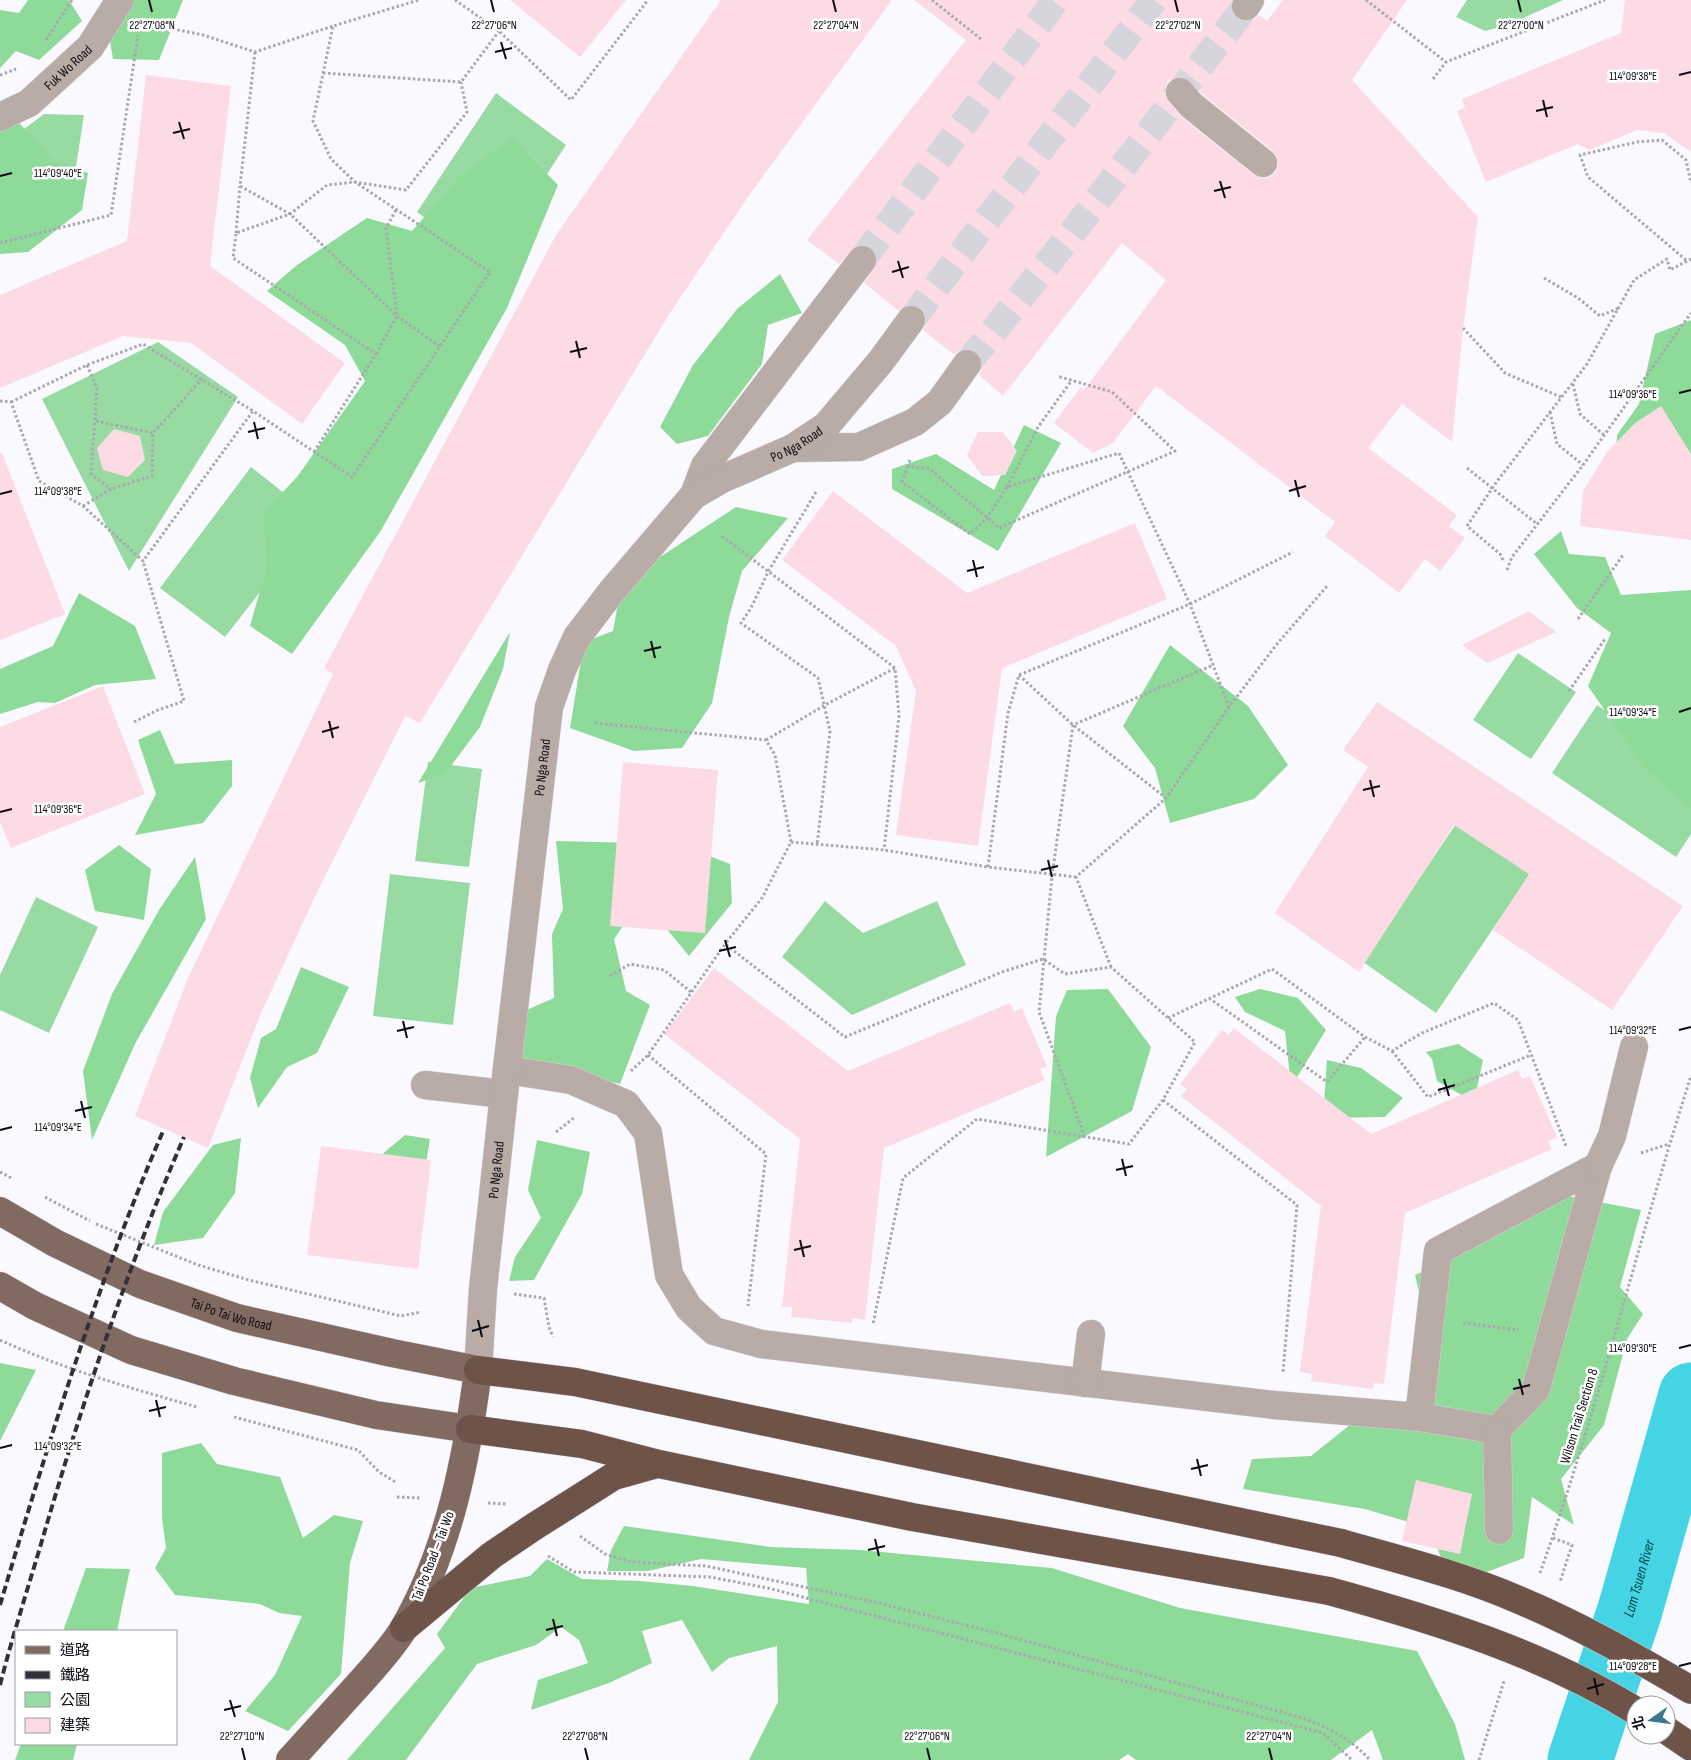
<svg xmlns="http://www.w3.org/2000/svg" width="1691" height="1760" font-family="'Sofia Sans Condensed','Noto Sans TC',sans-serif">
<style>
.green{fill:#98dba2}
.forest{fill:#8dda99}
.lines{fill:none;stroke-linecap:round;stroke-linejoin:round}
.stream{stroke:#3497a5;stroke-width:11}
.river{stroke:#45d4e3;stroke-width:65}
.building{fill:#fcdbe5;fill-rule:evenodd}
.minor-tunnel{stroke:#d6d5dc;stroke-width:28;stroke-dasharray:28 14;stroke-linecap:butt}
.minor-casing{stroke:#d4d3d9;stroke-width:29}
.major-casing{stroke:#d4d3d9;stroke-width:29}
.highway-casing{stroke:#d4d3d9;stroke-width:29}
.path{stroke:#a9a8af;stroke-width:3;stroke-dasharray:2.5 2.5;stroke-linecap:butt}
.minor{stroke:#b9aba5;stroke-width:28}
.major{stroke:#816a60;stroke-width:28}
.highway{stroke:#6d5348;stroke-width:28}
.rail{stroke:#333038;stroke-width:4;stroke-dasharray:8 4;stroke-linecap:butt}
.highway-bridge-casing{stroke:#d4d3d9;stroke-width:29;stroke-linecap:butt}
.highway-bridge{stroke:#6d5348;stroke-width:28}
.ticks{fill:none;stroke:#0d0a13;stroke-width:2}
.labels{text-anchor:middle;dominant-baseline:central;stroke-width:5;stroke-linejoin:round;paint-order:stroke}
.street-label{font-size:14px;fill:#0d0a13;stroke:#fff}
.water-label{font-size:15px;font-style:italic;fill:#004147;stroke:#fff}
.ticks-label{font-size:12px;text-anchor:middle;fill:#0d0a13;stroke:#fff;stroke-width:5;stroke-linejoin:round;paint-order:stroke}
</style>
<rect width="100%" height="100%" fill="#faf9ff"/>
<path class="green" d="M 1467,0 L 1563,0 L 1508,25 L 1485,31 L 1456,17 Z
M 496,93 L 566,145 L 488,264 L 417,212 Z
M 44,114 L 84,115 L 70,205 L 0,147 Z
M 158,342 L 238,397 L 129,571 L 42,399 Z
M 251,467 L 317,519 L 225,637 L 160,588 Z
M 1518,653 L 1576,692 L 1531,759 L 1473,720 Z
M 1597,705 L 1691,769 L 1691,834 L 1676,857 L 1552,773 Z
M 428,762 L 482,769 L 469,867 L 415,861 Z
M 1456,824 L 1530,874 L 1436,1013 L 1363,962 Z
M 390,874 L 470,883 L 453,1025 L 373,1016 Z
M 36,897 L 98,927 L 49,1033 L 0,1010 L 0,975 Z
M 825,901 L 863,933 L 937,901 L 966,965 L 852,1015 L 782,957 Z"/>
<path class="forest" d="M 28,0 L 69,0 L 82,21 L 39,60 L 16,51 L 0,68 L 0,10 L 19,13 Z
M 103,0 L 183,0 L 159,60 L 113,59 Z
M 0,102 L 54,161 L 88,173 L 82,210 L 28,252 L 0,254 Z
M 512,138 L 558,185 L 507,308 L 380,532 L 292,654 L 250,626 L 267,566 L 263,513 L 297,477 L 365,381 L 345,345 L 267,291 L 297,265 L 367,218 L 412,231 L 458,178 Z
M 780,274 L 802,313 L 768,325 L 762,364 L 708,436 L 677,444 L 660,427 L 693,365 L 737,309 Z
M 1691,320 L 1691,505 L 1615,471 L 1617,435 L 1639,404 L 1655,334 Z
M 1024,425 L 1061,443 L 998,551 L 892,489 L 892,469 L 936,454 L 994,490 Z
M 736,507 L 788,518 L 742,571 L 729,617 L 712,703 L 682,748 L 634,751 L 570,728 L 584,642 L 613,631 L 621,587 L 657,559 Z
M 1561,531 L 1569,554 L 1605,557 L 1621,595 L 1691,590 L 1691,809 L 1645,769 L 1588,686 L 1611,633 L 1577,608 L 1534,554 Z
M 79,593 L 135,626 L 156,679 L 95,685 L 55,703 L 38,702 L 0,714 L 0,669 L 53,646 Z
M 510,632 L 503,669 L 480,727 L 445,774 L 418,783 Z
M 1170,645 L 1248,706 L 1288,765 L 1254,799 L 1170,823 L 1155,768 L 1123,726 Z
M 160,730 L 175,764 L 232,760 L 232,786 L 203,823 L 135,835 L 156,794 L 138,740 Z
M 556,841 L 679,844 L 730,864 L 732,903 L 689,956 L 642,899 L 614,939 L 626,991 L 650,1005 L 620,1084 L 505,1058 L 506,1019 L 554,998 L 552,934 L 563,909 Z
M 119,845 L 151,869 L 144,920 L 95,911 L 85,870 Z
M 195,857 L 206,919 L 136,1042 L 92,1140 L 83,1071 L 112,994 L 159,910 Z
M 301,967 L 349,987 L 317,1053 L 287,1067 L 258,1108 L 250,1078 L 261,1038 L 276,1029 Z
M 1108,989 L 1151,1047 L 1132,1111 L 1046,1157 L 1056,1016 L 1067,990 Z
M 1260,989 L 1298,998 L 1326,1030 L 1291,1087 L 1285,1031 L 1245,1012 L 1235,997 Z
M 1458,1044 L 1483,1060 L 1474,1102 L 1437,1081 L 1432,1059 L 1426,1052 Z
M 1327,1060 L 1361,1068 L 1403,1098 L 1385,1117 L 1323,1118 Z
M 405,1135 L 430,1139 L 426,1164 L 380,1156 Z
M 241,1138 L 235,1193 L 203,1238 L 154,1245 L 163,1212 L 213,1145 Z
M 537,1140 L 590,1152 L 582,1194 L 534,1280 L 509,1281 L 515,1257 L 541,1218 L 528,1190 Z
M 1567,1196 L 1641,1210 L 1620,1287 L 1643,1314 L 1627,1339 L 1604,1425 L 1561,1479 L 1574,1525 L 1532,1497 L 1524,1558 L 1449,1586 L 1432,1529 L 1365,1509 L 1243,1489 L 1252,1459 L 1311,1456 L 1351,1424 L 1412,1429 L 1436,1361 L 1415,1275 L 1455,1257 Z
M 0,1363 L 36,1370 L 0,1441 Z
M 201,1443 L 217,1464 L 280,1477 L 303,1538 L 334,1515 L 363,1521 L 350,1563 L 341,1674 L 288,1731 L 245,1711 L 275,1675 L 302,1616 L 279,1613 L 260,1604 L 175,1595 L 155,1568 L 166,1548 L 162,1518 L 162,1453 Z
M 624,1526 L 771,1547 L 860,1550 L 1052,1568 L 1180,1608 L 1417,1651 L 1455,1724 L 1465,1760 L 1383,1760 L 1372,1730 L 1331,1760 L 1136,1760 L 1128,1754 L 1119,1760 L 749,1760 L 778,1702 L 777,1646 L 729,1658 L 712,1672 L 682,1620 L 642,1631 L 652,1663 L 609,1683 L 531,1710 L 538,1680 L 588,1663 L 579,1640 L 561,1627 L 536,1645 L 477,1664 L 406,1760 L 347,1760 L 445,1648 L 437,1634 L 471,1588 L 530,1576 L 547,1559 L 582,1579 L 640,1581 L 693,1586 L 809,1604 L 806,1568 L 701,1559 L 648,1571 L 607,1571 L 611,1550 Z
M 86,1568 L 130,1569 L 117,1631 L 63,1631 Z
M 21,1744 L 77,1744 L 73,1760 L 15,1760 Z"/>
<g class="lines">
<path class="stream" d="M 1676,1444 L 1691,1456"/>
<path class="river" id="s1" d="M 1580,1760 L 1630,1610 L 1691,1395"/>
</g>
<path class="building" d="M 510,0 L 626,0 L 580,57 Z
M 721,0 L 892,0 L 750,194 L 670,313 L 420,723 L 405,716 L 320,886 L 261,1013 L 208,1148 L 135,1116 L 188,978 L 333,674 L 324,668 L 556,235 Z
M 914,0 L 1232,0 L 1232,13 L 1238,19 L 1245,22 L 1253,20 L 1259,15 L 1267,21 L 1283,0 L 1407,0 L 1352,80 L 1478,217 L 1463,328 L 1452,442 L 1402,404 L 1368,448 L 1457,515 L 1449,526 L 1465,538 L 1440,571 L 1425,559 L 1399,593 L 1325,536 L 1335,522 L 1156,386 L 1113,443 L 1093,453 L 1054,423 L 1081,387 L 1084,390 L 1166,280 L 1122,243 L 1003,396 L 979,375 L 983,365 L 981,357 L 976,352 L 968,348 L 960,350 L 954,355 L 923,330 L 927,321 L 925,314 L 921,308 L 912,304 L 904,306 L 899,311 L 864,283 L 877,262 L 877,254 L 872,248 L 864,244 L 856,246 L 839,264 L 807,240 L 966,40 ZM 1178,77 L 1185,77 L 1192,82 L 1202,94 L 1273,151 L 1277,157 L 1278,165 L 1275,173 L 1268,178 L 1261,178 L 1254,175 L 1179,115 L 1165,94 L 1165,87 L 1170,80 Z
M 1625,0 L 1691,0 L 1691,152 L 1664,133 L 1637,130 L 1590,150 L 1578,144 L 1486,182 L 1457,111 L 1465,108 L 1462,99 L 1621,33 Z
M 146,75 L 231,86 L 210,266 L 345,363 L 302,424 L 191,343 L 123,336 L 0,388 L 0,295 L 127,241 Z
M 1661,406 L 1691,454 L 1691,540 L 1580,526 L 1583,491 L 1607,452 L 1635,423 Z
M 114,429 L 140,436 L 145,460 L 128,477 L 103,470 L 97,448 Z
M 978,432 L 1003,432 L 1017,451 L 1005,475 L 982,476 L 967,455 Z
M 0,453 L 2,453 L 65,614 L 0,640 Z
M 833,491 L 967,593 L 1135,523 L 1167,599 L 1002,668 L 978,846 L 896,835 L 916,691 L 896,646 L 782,560 Z
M 1529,611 L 1556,632 L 1487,663 L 1462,645 Z
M 103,686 L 145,794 L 11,848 L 0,822 L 0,727 Z
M 1377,702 L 1683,906 L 1612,1010 L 1493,930 L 1529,874 L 1454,825 L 1359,972 L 1275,913 L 1368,767 L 1343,750 Z
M 623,762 L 718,770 L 705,933 L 610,926 Z
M 714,968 L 848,1071 L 1010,1003 L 1014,1012 L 1022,1008 L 1047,1066 L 1040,1069 L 1045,1080 L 884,1148 L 865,1320 L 852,1318 L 852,1323 L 791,1317 L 792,1307 L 782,1307 L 800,1139 L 664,1034 Z
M 1234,1028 L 1371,1134 L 1518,1070 L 1522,1079 L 1530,1076 L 1557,1137 L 1548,1141 L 1552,1149 L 1405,1213 L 1384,1384 L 1374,1383 L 1373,1389 L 1311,1381 L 1312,1374 L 1300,1372 L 1321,1206 L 1181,1096 L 1187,1089 L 1180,1084 L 1222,1030 L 1229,1035 Z
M 321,1146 L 431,1160 L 418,1269 L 307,1255 Z
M 1416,1480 L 1472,1494 L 1460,1554 L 1402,1541 Z"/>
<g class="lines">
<path class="minor-tunnel" d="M 862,260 L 1056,0
M 911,320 L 1154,0
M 967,364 L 1072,233 L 1246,6"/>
<g class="minor-casing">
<g id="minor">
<path d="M 1246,6 L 1250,0"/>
<path d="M 1180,92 L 1191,105 L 1263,163"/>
<path id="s2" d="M 0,117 L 29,103 L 90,47 L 120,0"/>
<path d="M 793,448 L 859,447 L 915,422 L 940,402 L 967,364"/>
<path d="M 694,495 L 705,466 L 862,260"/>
<path d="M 507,1070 L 571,1080 L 626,1104 L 648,1133 L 669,1275 L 689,1308 L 714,1331 L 761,1344 L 1274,1405 L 1419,1417 L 1497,1430 L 1536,1389 L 1598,1166 L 1438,1251 L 1419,1417"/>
<path d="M 425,1085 L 504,1094"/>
<path d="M 1598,1166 L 1612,1136 L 1634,1047"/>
<path id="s3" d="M 478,1370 L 483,1289 L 504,1094 L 549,707 L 562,670 L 577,637 L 612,591 L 694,495 L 722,479 L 793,448 L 826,426 L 881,361 L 911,320"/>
<path d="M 1085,1383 L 1091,1334"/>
<path d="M 1497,1430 L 1499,1530"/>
</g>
</g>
<g class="major-casing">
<g id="major">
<path id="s4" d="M 0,1211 L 55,1243 L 140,1284 L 237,1318 L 392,1353 L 478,1370 C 467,1457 449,1550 404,1628 C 392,1648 375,1666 359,1684 C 336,1709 313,1735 290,1760"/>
<path d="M 0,1286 L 35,1306 L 131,1350 L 234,1381 L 376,1415 L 470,1429"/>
</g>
</g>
<g class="highway-casing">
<path id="highway" d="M 478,1370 L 575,1382 L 1341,1543
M 470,1429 L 582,1444 L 659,1464 L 912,1517 L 1329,1591
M 404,1628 L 492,1555 L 535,1526 L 614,1476 L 657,1464
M 1666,1730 L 1691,1747"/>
</g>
<path class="path" d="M 455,0 L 499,31 L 571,100 L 648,0
M 932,0 L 981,39
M 1366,0 L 1446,62 L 1605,0
M 143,23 L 203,35 L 255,52 L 333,26
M 46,40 L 72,0
M 255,52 L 240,186 L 290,214 L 397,316 L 439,346
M 323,73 L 461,82 L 499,31
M 0,75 L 16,69
M 1433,79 L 1446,62
M 236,233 L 240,186
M 0,243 L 111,215 L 138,35
M 1686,260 L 1588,177 L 1580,155 L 1637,142 L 1662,140 L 1686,160 L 1691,183
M 1544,278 L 1578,298 L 1600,316 L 1619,308
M 1463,328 L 1505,373 L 1561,397
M 376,354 L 397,316 L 386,228 L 396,210
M 87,365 L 97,388 L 91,474 L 111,489
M 1573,384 L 1580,414 L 1604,435
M 0,401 L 11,402 L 39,481 L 83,506 L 143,561 L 253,411 L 352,477 L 490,272 L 355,182 L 331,159 L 313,121 L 333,26 L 419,0
M 11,402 L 87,365 L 143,344 L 253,411
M 1550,412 L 1557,444 L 1583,465
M 96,421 L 153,433
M 314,452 L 376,354 L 233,258 L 236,233 L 290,214 L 327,185 L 355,182 L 406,190 L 467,112 L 461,82
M 910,460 L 908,466 L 930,469 L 999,528 L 1175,451 L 1112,392 L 1057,376
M 908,466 L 902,482 L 970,534 L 987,518 L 1007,487 L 1119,453 L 1190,604 L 1229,707
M 1467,468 L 1537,524
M 1007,487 L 1038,427 L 1072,380
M 816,492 L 768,572 L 751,608 L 741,623 L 818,678 L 830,731 L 817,845
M 83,506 L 111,489 L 152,476 L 153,433 L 202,379
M 722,536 L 895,668 L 899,716 L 884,850
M 1503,560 L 1500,554 L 1467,526 L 1495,484 L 1587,364 L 1634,280 L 1667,259 L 1670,270 L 1691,259
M 1507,570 L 1512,557 L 1583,465 L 1691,313
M 1578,619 L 1623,555
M 1019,675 L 1073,725 L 1166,798
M 1569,691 L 1605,639
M 1690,709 L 1691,708
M 134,722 L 158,710 L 184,701 L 143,561
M 595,723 L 766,740 L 775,755 L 791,842 L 762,898 L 725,944
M 766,740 L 825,705 L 895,668
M 791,842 L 884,850 L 988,867 L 1076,877
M 988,867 L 1008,713 L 1019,675 L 1190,604 L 1293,552
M 1111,967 L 1076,877 L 1166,798 L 1229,707 L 1277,644 L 1328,585
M 610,976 L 630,964 L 664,970 L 691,992
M 1209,998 L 1327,1082 L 1365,1037
M 1168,1018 L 1272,969 L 1365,1037 L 1392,1051 L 1422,1033 L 1494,1003 L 1518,1020 L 1566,1146
M 1392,1051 L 1428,1097 L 1531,1055
M 648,1055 L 766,1154 L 748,1306
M 631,1071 L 648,1055 L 725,944 L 845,1037 L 1002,972 L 1043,959 L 1065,974 L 1111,967 L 1195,1042 L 1163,1100 L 1129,1144 L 977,1119 L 903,1178 L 873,1324
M 1163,1100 L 1297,1205 L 1283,1373
M 556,1132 L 575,1117
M 1085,1137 L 1039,1012 L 1052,876 L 1073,725 L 1213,665
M 1641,1153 L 1669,1144
M 0,1172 L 13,1179
M 45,1197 L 90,1221
M 96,1224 L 198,1265 L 249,1280 L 401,1316 L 421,1312
M 514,1294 L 544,1298 L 549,1327 L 553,1337
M 1463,1323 L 1519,1330
M 0,1340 C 63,1369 130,1388 197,1407
M 234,1417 L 358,1450 L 379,1472 L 397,1483
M 397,1497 L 421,1498
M 488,1503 L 506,1504
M 580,1536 L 605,1554 L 631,1562 L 706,1566 L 874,1602 L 997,1633 L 1299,1717 C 1326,1726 1350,1738 1370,1760
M 1553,1538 L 1572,1545 L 1560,1582
M 548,1556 L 574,1572 L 710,1577 L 768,1588 L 1323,1733 L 1352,1760
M 1540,1573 C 1598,1410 1638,1241 1691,1076
M 1479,1760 L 1504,1681"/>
<use href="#minor" class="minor"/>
<use href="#major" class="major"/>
<use href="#highway" class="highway"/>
<path class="rail" d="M 0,1605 C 48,1444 97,1283 164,1129
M 0,1685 C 12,1638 27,1591 41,1544 C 81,1406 127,1269 184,1137"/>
<g class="highway-bridge-casing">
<path id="highway-bridge" d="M 1341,1543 C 1400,1560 1462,1575 1519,1600 C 1579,1625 1635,1657 1691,1690
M 1329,1591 C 1435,1620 1542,1653 1636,1711"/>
</g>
<use href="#highway-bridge" class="highway-bridge"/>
</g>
<path class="ticks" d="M 149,0 L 152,12M 491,0 L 494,12M 833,0 L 836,12M 1175,0 L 1178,12M 1518,0 L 1521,12M 501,42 L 506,59M 495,52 L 512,48M 1679,75 L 1691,72M 1543,100 L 1547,117M 1536,111 L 1553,107M 179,122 L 184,139M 173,133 L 190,129M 0,176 L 12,173M 1220,181 L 1225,198M 1214,191 L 1231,187M 898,261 L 903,278M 892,272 L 909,267M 576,341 L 580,358M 570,352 L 587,348M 1679,393 L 1691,390M 254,422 L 258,439M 248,432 L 265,428M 1295,480 L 1299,497M 1289,491 L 1306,486M 0,494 L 12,491M 973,560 L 977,577M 967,571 L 984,567M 651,641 L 655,658M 644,651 L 661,647M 1679,712 L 1691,708M 329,721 L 333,738M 322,732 L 339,727M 1370,780 L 1374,797M 1363,790 L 1380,786M 0,812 L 12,809M 1048,860 L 1052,877M 1041,870 L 1058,866M 725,940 L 730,957M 719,951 L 736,947M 403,1021 L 407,1038M 1679,1030 L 1691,1027M 397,1031 L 414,1027M 1444,1079 L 1449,1096M 1438,1090 L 1455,1085M 81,1101 L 85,1118M 75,1111 L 92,1107M 0,1130 L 12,1127M 1122,1159 L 1126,1176M 1116,1170 L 1133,1166M 800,1240 L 804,1257M 794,1250 L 811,1246M 478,1320 L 482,1337M 472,1331 L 489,1326M 1679,1348 L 1691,1345M 1519,1379 L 1523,1395M 1513,1389 L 1530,1385M 156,1400 L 160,1417M 149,1411 L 166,1407M 0,1448 L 12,1445M 1197,1459 L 1201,1476M 1191,1469 L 1208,1465M 875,1539 L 879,1556M 868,1550 L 885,1546M 553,1619 L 557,1636M 546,1630 L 563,1626M 1679,1666 L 1691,1663M 1594,1678 L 1598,1695M 1587,1689 L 1604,1684M 230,1700 L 235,1717M 224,1710 L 241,1706M 242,1748 L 245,1760M 585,1748 L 588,1760M 927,1748 L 930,1760M 1269,1748 L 1272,1760"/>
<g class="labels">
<g class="street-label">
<text stroke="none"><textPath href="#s2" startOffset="85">Fuk Wo Road</textPath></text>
<text stroke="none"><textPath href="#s3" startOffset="1041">Po Nga Road</textPath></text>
<text stroke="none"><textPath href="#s3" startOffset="606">Po Nga Road</textPath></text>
<text stroke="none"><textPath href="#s3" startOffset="201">Po Nga Road</textPath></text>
<text stroke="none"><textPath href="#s4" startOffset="254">Tai Po Tai Wo Road</textPath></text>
<text transform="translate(1579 1416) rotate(-73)">Wilson Trail Section 8</text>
<text transform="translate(433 1556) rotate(-69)">Tai Po Road – Tai Wo</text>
</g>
<g class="water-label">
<text stroke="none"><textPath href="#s1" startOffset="191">Lam Tsuen River</textPath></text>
</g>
</g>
<g class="ticks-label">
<text x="152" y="29">22°27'08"N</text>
<text x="494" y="29">22°27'06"N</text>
<text x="836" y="29">22°27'04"N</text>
<text x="1178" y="29">22°27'02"N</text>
<text x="1521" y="29">22°27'00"N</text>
<text x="1633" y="80">114°09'38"E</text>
<text x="58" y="177">114°09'40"E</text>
<text x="1633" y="398">114°09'36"E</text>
<text x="58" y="495">114°09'38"E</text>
<text x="1633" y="716">114°09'34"E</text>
<text x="58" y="813">114°09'36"E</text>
<text x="1633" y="1034">114°09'32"E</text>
<text x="58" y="1131">114°09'34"E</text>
<text x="1633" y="1352">114°09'30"E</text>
<text x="58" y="1450">114°09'32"E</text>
<text x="1633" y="1670">114°09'28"E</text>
<text x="242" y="1740">22°27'10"N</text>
<text x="585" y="1740">22°27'08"N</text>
<text x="927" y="1740">22°27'06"N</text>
<text x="1269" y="1740">22°27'04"N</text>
</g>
<rect x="15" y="1630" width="162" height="115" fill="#ffffff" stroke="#9e9da1"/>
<rect x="25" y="1646" width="25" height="8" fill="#816a60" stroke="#9e9da1"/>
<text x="60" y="1655" font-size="15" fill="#0d0a13">道路</text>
<rect x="25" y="1671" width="25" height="8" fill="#333038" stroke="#9e9da1"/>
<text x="60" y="1680" font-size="15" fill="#0d0a13">鐵路</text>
<rect x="25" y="1692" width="25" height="15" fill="#98dba2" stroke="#9e9da1"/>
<text x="60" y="1705" font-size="15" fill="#0d0a13">公園</text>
<rect x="25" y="1718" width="25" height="15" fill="#fcdbe5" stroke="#9e9da1"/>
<text x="60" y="1730" font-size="15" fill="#0d0a13">建築</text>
<g transform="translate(1651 1720) rotate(256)"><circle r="24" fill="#ffffff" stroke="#9e9da1"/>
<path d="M0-4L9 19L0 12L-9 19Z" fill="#3a7a8e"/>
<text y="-8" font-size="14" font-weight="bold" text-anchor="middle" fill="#0d0a13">北</text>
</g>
</svg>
